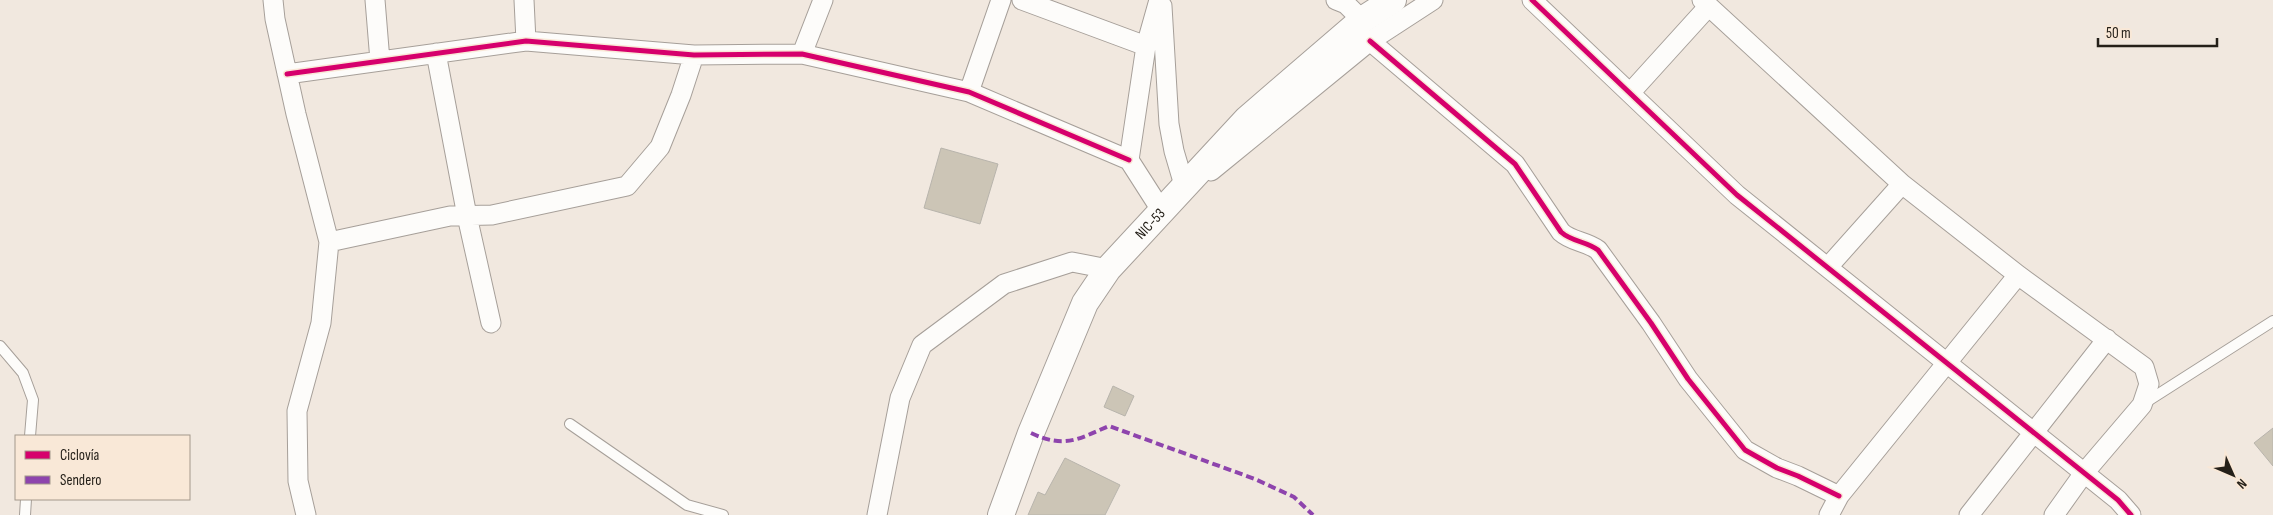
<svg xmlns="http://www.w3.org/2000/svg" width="2273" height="515" font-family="'Sofia Sans Condensed',sans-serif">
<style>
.building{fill:#ccc5b6;stroke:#b8b4ac}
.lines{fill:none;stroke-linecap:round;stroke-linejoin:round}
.lane-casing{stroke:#a69f99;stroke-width:12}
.street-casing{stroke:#a69f99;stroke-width:21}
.secondary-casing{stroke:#a69f99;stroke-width:28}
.lane{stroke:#fdfcfa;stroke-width:10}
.street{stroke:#fdfcfa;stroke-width:19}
.secondary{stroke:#fdfcfa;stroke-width:26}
.quiet{stroke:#8e44ad;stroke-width:4;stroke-dasharray:8 4;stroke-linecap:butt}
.cycleway-casing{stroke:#f9e8d7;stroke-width:8}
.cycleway{stroke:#d6006c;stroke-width:5}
.labels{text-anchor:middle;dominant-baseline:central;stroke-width:4;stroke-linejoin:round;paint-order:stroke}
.street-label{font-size:15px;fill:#252019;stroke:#f9e8d7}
</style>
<rect width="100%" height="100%" fill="#f1e8df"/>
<path class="building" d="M 941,148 L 998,164 L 980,224 L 924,208 Z
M 1113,386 L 1134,396 L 1125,416 L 1104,407 Z
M 2273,428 L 2273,466 L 2254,443 Z
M 1065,458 L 1120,485 L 1105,515 L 1028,515 L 1038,492 L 1045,495 Z"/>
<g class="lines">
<g class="lane-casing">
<path id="lane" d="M 0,346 L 23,373 L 33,400 L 30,436
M 2143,404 L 2273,321
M 570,424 L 687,505 L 723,515
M 25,515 L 26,499"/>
</g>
<g class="street-casing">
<path id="street" d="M 273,0 L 275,19 L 296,114 L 329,242 L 321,323 L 297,411 L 298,481 L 306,515
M 375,0 L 380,61
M 524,0 L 526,41
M 1022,0 L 1146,46
M 1159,0 L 1146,46 L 1129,160 L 1161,210 L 1172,202
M 1336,0 L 1346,4 L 1362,20
M 1532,0 L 1737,195 L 2118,500 L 2131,515
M 1702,0 L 1902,184 L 2018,275 L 1839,496 L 1829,515
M 1162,6 L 1169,124 L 1174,151 L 1184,185
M 1370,41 L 1515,164 L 1561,232 C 1572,242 1586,241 1598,250 L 1651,323 L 1688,379 L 1745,450 L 1777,468 L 1798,476 L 1839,496
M 436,53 L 467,216 L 491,323
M 802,54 L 823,0
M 287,74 L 526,41 L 694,55 L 802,54 L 969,92 L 1129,160
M 969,92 L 1001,0
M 1630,93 L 1708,7
M 1211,171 L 1370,41 L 1433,0
M 329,242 L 450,216 L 492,215 L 627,186 L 660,147 L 681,95 L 694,55
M 1828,267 L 1902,184
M 2018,275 L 2144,367 L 2149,384 L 2142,405 L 2084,473 L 2054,515
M 877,515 L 900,398 L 922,345 L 1004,284 L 1072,262 L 1108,269
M 1969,515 L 2107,339"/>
</g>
<g class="secondary-casing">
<g id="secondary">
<path id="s1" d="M 1001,515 L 1031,433 L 1085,303 L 1108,269 L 1247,119 L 1362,20 L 1393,0"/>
</g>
</g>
<use href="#lane" class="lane"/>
<use href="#street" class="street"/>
<use href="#secondary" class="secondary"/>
<path class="quiet" d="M 1031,433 C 1065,449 1078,439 1109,426 L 1255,479 L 1294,497 L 1313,515"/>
<g class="cycleway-casing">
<path id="cycleway" d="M 1532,0 L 1737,195 L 2118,500 L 2131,515
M 1370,41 L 1515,164 L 1561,232 C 1572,242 1586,241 1598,250 L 1651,323 L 1688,379 L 1745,450 L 1777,468 L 1798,476 L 1839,496
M 287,74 L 526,41 L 694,55 L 802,54 L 969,92 L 1129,160"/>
</g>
<use href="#cycleway" class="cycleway"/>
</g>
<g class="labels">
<g class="street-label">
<text stroke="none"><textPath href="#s1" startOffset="331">NIC-53</textPath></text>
</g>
</g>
<rect x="15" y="435" width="175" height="65" fill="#f9e8d7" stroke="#a4988b"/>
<rect x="25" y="451" width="25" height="8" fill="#d6006c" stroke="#a4988b"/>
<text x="60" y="460" font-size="15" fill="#252019">Ciclovía</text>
<rect x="25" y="476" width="25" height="8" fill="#8e44ad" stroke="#a4988b"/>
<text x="60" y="485" font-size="15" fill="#252019">Sendero</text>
<g transform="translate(2233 475) rotate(135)" stroke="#f9e8d7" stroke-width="4" paint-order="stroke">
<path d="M0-4L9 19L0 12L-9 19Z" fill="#252019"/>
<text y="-8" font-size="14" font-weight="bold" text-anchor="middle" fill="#252019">N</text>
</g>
<path d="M2098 38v8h119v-8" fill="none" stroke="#252019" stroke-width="2.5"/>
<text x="2106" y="38" font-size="15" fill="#252019" stroke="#f9e8d7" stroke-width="4" paint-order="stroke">50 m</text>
</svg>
